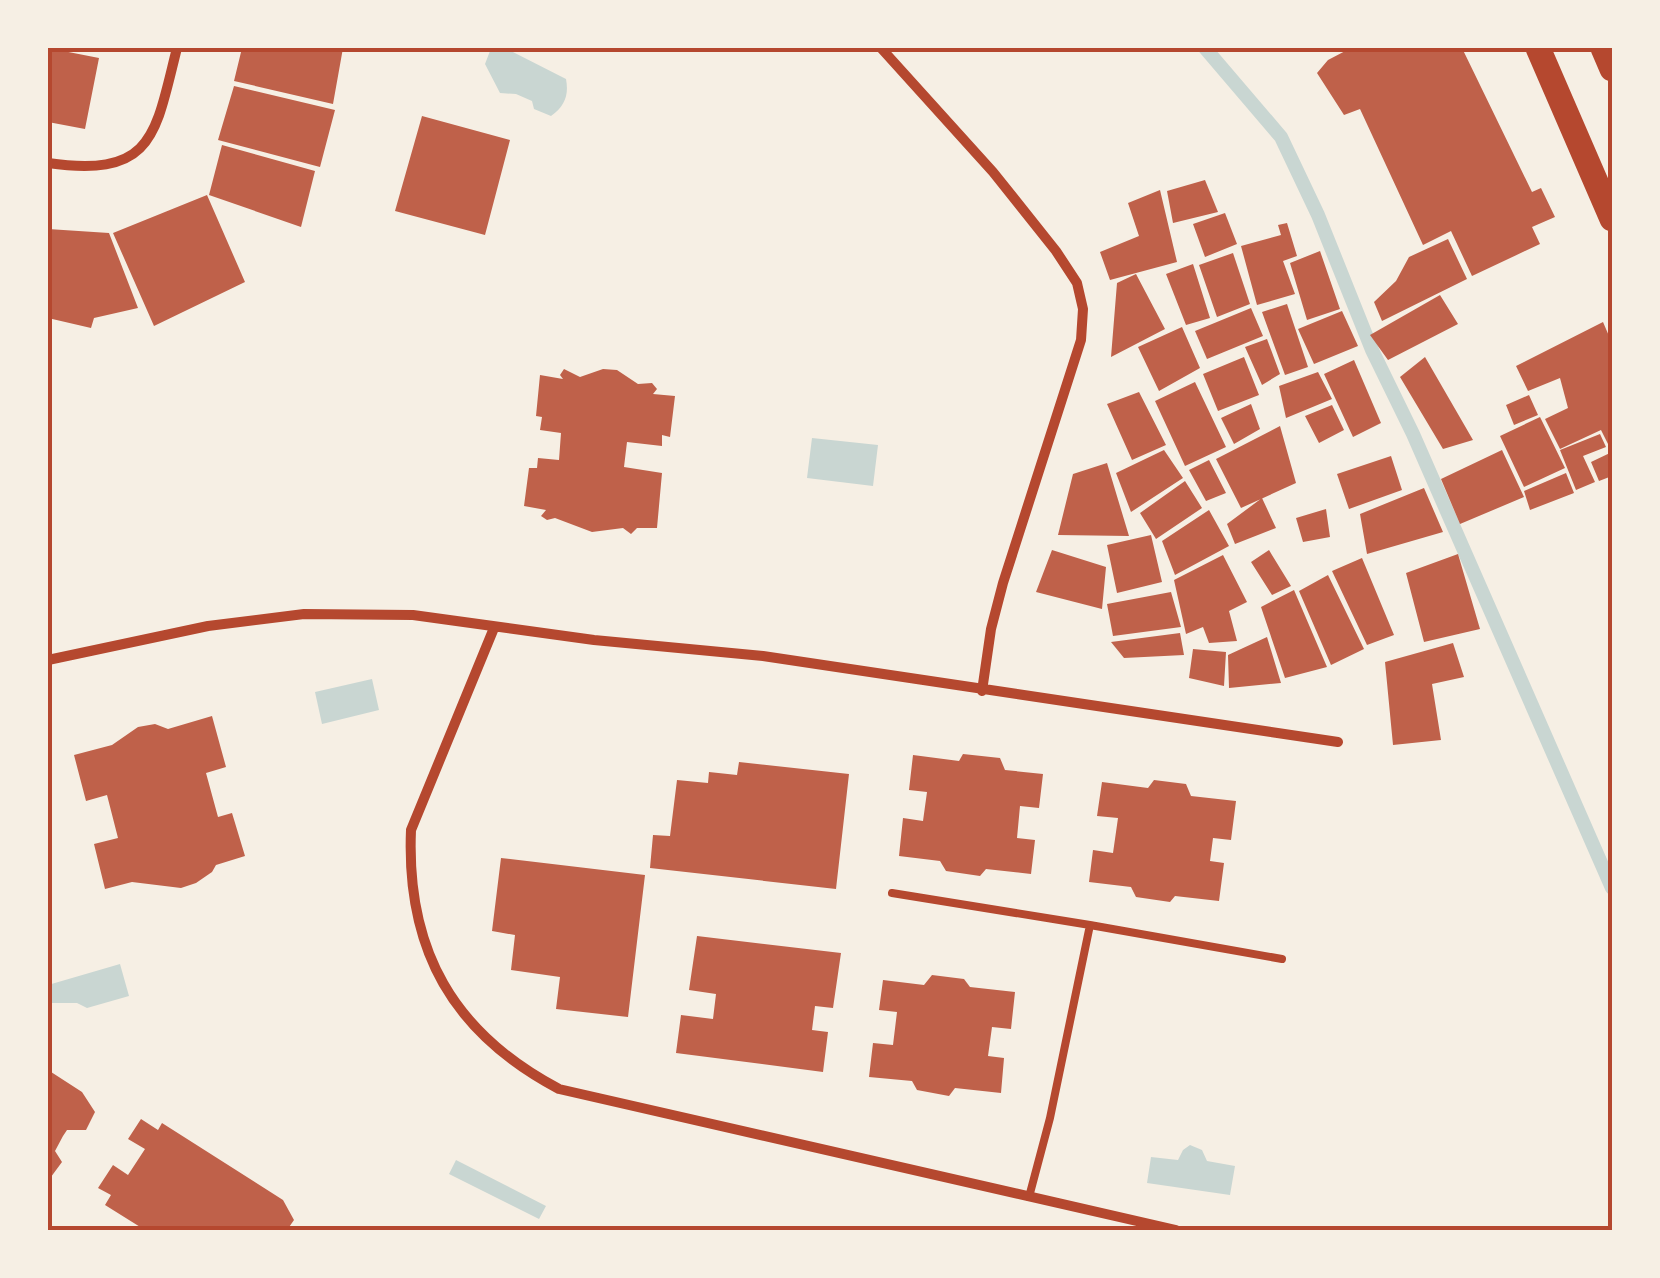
<svg xmlns="http://www.w3.org/2000/svg" width="1660" height="1278" font-family="'Source Sans 3',sans-serif">
<style>
.water{fill:#c9d6d2}
.lines{fill:none;stroke-linecap:round;stroke-linejoin:round}
.stream{stroke:#c9d6d2;stroke-width:14}
.building{fill:#bf614a}
.service{stroke:#b5482f;stroke-width:8}
.minor{stroke:#b5482f;stroke-width:10}
.primary{stroke:#b5482f;stroke-width:25}
.neatline{fill:none;stroke:#b5482f;stroke-width:4}
</style>
<rect width="100%" height="100%" fill="#f6efe4"/>
<path class="water" d="M 505,48 L 566,79 C 569,95 565,106 551,116 L 534,109 L 532,101 L 516,94 L 500,93 L 485,64 L 490,51 Z
M 812,438 L 878,445 L 873,486 L 807,478 Z
M 372,679 L 379,710 L 322,724 L 315,692 Z
M 120,964 L 129,996 L 87,1008 L 77,1003 L 48,1003 L 48,985 Z
M 1190,1145 L 1202,1150 L 1207,1161 L 1235,1166 L 1230,1195 L 1147,1183 L 1151,1157 L 1178,1160 L 1183,1150 Z
M 456,1160 L 546,1206 L 539,1219 L 449,1174 Z"/>
<g class="lines">
<path class="stream" d="M 1205,48 L 1281,137 L 1318,215 L 1372,350 L 1413,434 L 1612,888"/>
</g>
<path class="building" d="M 48,48 L 99,58 L 85,129 L 48,122 Z
M 242,48 L 343,48 L 333,104 L 234,81 Z
M 1351,48 L 1462,48 L 1532,192 L 1541,188 L 1555,217 L 1532,227 L 1540,244 L 1472,276 L 1451,231 L 1423,245 L 1360,109 L 1344,115 L 1317,73 L 1328,60 Z
M 234,86 L 335,110 L 320,167 L 218,140 Z
M 422,116 L 510,140 L 485,235 L 395,211 Z
M 222,145 L 315,171 L 301,227 L 209,195 Z
M 1205,180 L 1218,212 L 1173,223 L 1167,191 Z
M 1160,190 L 1177,262 L 1110,280 L 1100,252 L 1139,236 L 1128,203 Z
M 207,195 L 245,282 L 154,326 L 113,233 Z
M 1225,213 L 1237,244 L 1205,257 L 1193,224 Z
M 1287,223 L 1297,256 L 1283,261 L 1295,294 L 1257,305 L 1241,246 L 1281,235 L 1278,225 Z
M 48,229 L 109,233 L 138,308 L 94,318 L 91,328 L 48,318 Z
M 1448,239 L 1467,279 L 1382,321 L 1374,302 L 1396,281 L 1409,257 Z
M 1320,251 L 1340,309 L 1307,320 L 1290,263 Z
M 1233,253 L 1250,304 L 1217,317 L 1199,265 Z
M 1193,264 L 1210,318 L 1186,325 L 1166,274 Z
M 1136,274 L 1165,329 L 1111,357 L 1117,283 Z
M 1440,295 L 1458,324 L 1388,360 L 1370,335 Z
M 1287,304 L 1308,367 L 1285,375 L 1262,312 Z
M 1251,308 L 1263,336 L 1207,359 L 1195,331 Z
M 1342,311 L 1358,346 L 1314,364 L 1298,329 Z
M 1603,322 L 1612,343 L 1612,476 L 1599,481 L 1591,462 L 1612,452 L 1601,430 L 1560,449 L 1545,419 L 1568,408 L 1560,378 L 1528,391 L 1516,366 Z
M 1182,327 L 1200,368 L 1159,391 L 1138,347 Z
M 1267,339 L 1280,374 L 1262,385 L 1245,347 Z
M 1244,357 L 1259,395 L 1218,411 L 1203,374 Z
M 1425,357 L 1473,440 L 1443,449 L 1400,377 Z
M 1354,360 L 1381,423 L 1353,437 L 1324,374 Z
M 564,369 L 580,377 L 603,369 L 617,370 L 638,384 L 652,383 L 657,389 L 653,394 L 675,396 L 670,437 L 662,435 L 662,446 L 627,442 L 624,467 L 662,473 L 657,528 L 637,528 L 631,534 L 623,528 L 592,532 L 555,518 L 547,520 L 541,516 L 546,510 L 524,506 L 529,468 L 537,468 L 538,458 L 559,460 L 561,433 L 540,430 L 542,417 L 536,416 L 540,375 L 563,379 L 560,375 Z
M 1318,372 L 1332,399 L 1286,418 L 1279,386 Z
M 1195,382 L 1226,447 L 1185,466 L 1155,401 Z
M 1139,392 L 1166,445 L 1132,460 L 1107,404 Z
M 1529,395 L 1538,415 L 1514,425 L 1506,405 Z
M 1251,404 L 1260,429 L 1234,444 L 1221,418 Z
M 1332,405 L 1344,430 L 1319,443 L 1305,416 Z
M 1540,417 L 1565,468 L 1524,487 L 1500,436 Z
M 1280,426 L 1296,483 L 1241,508 L 1216,459 Z
M 1600,434 L 1606,447 L 1583,456 L 1595,482 L 1576,490 L 1560,450 Z
M 1164,450 L 1183,478 L 1131,512 L 1116,473 Z
M 1502,450 L 1524,497 L 1460,524 L 1441,479 Z
M 1391,456 L 1402,490 L 1349,509 L 1337,474 Z
M 1209,460 L 1226,493 L 1206,501 L 1189,470 Z
M 1107,463 L 1129,536 L 1058,535 L 1073,474 Z
M 1566,473 L 1574,493 L 1530,510 L 1524,491 Z
M 1185,481 L 1202,508 L 1156,539 L 1140,513 Z
M 1424,488 L 1443,532 L 1367,554 L 1360,514 Z
M 1262,498 L 1276,528 L 1235,544 L 1227,524 Z
M 1326,509 L 1330,537 L 1303,542 L 1296,518 Z
M 1209,510 L 1229,546 L 1175,575 L 1162,541 Z
M 1151,535 L 1162,582 L 1117,593 L 1107,545 Z
M 1052,550 L 1106,567 L 1102,609 L 1036,592 Z
M 1269,550 L 1291,586 L 1272,595 L 1251,562 Z
M 1458,554 L 1480,629 L 1424,642 L 1406,573 Z
M 1223,555 L 1247,602 L 1229,611 L 1237,641 L 1209,643 L 1203,627 L 1186,634 L 1174,580 Z
M 1362,558 L 1394,635 L 1367,645 L 1332,571 Z
M 1328,575 L 1364,649 L 1331,665 L 1299,591 Z
M 1294,590 L 1327,667 L 1285,678 L 1261,607 Z
M 1171,592 L 1181,627 L 1113,636 L 1107,604 Z
M 1180,633 L 1184,655 L 1124,658 L 1111,642 Z
M 1267,637 L 1281,683 L 1229,688 L 1228,655 Z
M 1453,643 L 1464,677 L 1432,684 L 1441,740 L 1393,745 L 1385,662 Z
M 1193,649 L 1226,652 L 1224,686 L 1189,678 Z
M 212,716 L 226,767 L 206,773 L 218,817 L 232,813 L 245,856 L 216,865 L 212,872 L 196,883 L 181,888 L 132,882 L 105,889 L 94,844 L 118,838 L 107,795 L 86,801 L 74,755 L 112,745 L 138,727 L 155,724 L 168,729 Z
M 963,754 L 1000,758 L 1005,770 L 1043,774 L 1039,808 L 1020,806 L 1017,838 L 1035,840 L 1031,874 L 986,869 L 980,876 L 946,871 L 940,861 L 899,856 L 903,818 L 923,821 L 927,792 L 909,790 L 913,755 L 959,761 Z
M 739,762 L 849,774 L 836,889 L 650,868 L 653,835 L 670,836 L 677,780 L 708,783 L 709,772 L 737,775 Z
M 1154,780 L 1186,784 L 1191,796 L 1236,801 L 1231,840 L 1213,838 L 1210,861 L 1224,863 L 1219,901 L 1175,896 L 1170,902 L 1136,897 L 1131,887 L 1089,882 L 1093,850 L 1113,853 L 1118,818 L 1097,816 L 1102,782 L 1148,788 Z
M 501,858 L 645,875 L 628,1017 L 556,1009 L 560,977 L 511,970 L 515,935 L 492,931 Z
M 697,936 L 841,953 L 833,1008 L 815,1006 L 812,1030 L 828,1032 L 823,1072 L 676,1053 L 681,1015 L 713,1019 L 716,994 L 689,990 Z
M 932,975 L 964,979 L 970,987 L 1015,992 L 1011,1029 L 992,1027 L 988,1056 L 1004,1058 L 1001,1093 L 955,1088 L 949,1096 L 917,1090 L 912,1081 L 869,1077 L 873,1043 L 893,1045 L 897,1012 L 879,1010 L 883,980 L 924,985 Z
M 48,1070 L 82,1092 L 95,1112 L 86,1130 L 67,1130 L 63,1136 L 55,1151 L 62,1162 L 48,1181 Z
M 141,1119 L 158,1130 L 162,1123 L 283,1200 L 294,1220 L 287,1230 L 145,1230 L 105,1205 L 111,1195 L 98,1188 L 113,1165 L 128,1175 L 145,1149 L 128,1139 Z"/>
<g class="lines">
<path class="service" d="M 892,893 L 1090,925
M 1029,1197 L 1050,1118 L 1090,925 L 1282,959"/>
<path class="minor" d="M 881,48 L 993,172 L 1056,251 L 1077,283 L 1083,309 L 1081,340 L 1003,583 L 991,629 L 982,691
M 48,163 C 154,178 155,135 177,48
M 494,628 L 411,830 C 406,950 453,1033 559,1089 L 1176,1230
M 48,660 L 208,626 L 304,614 L 413,615 L 594,640 L 763,656 L 1338,742"/>
<path class="primary" d="M 1538,48 L 1612,219
M 1603,48 L 1612,69"/>
</g>
<rect width="1660" height="1278" fill="none" stroke="#f6efe4" stroke-width="100"/>
<rect x="50" y="50" width="1560" height="1178" class="neatline"/>
</svg>
